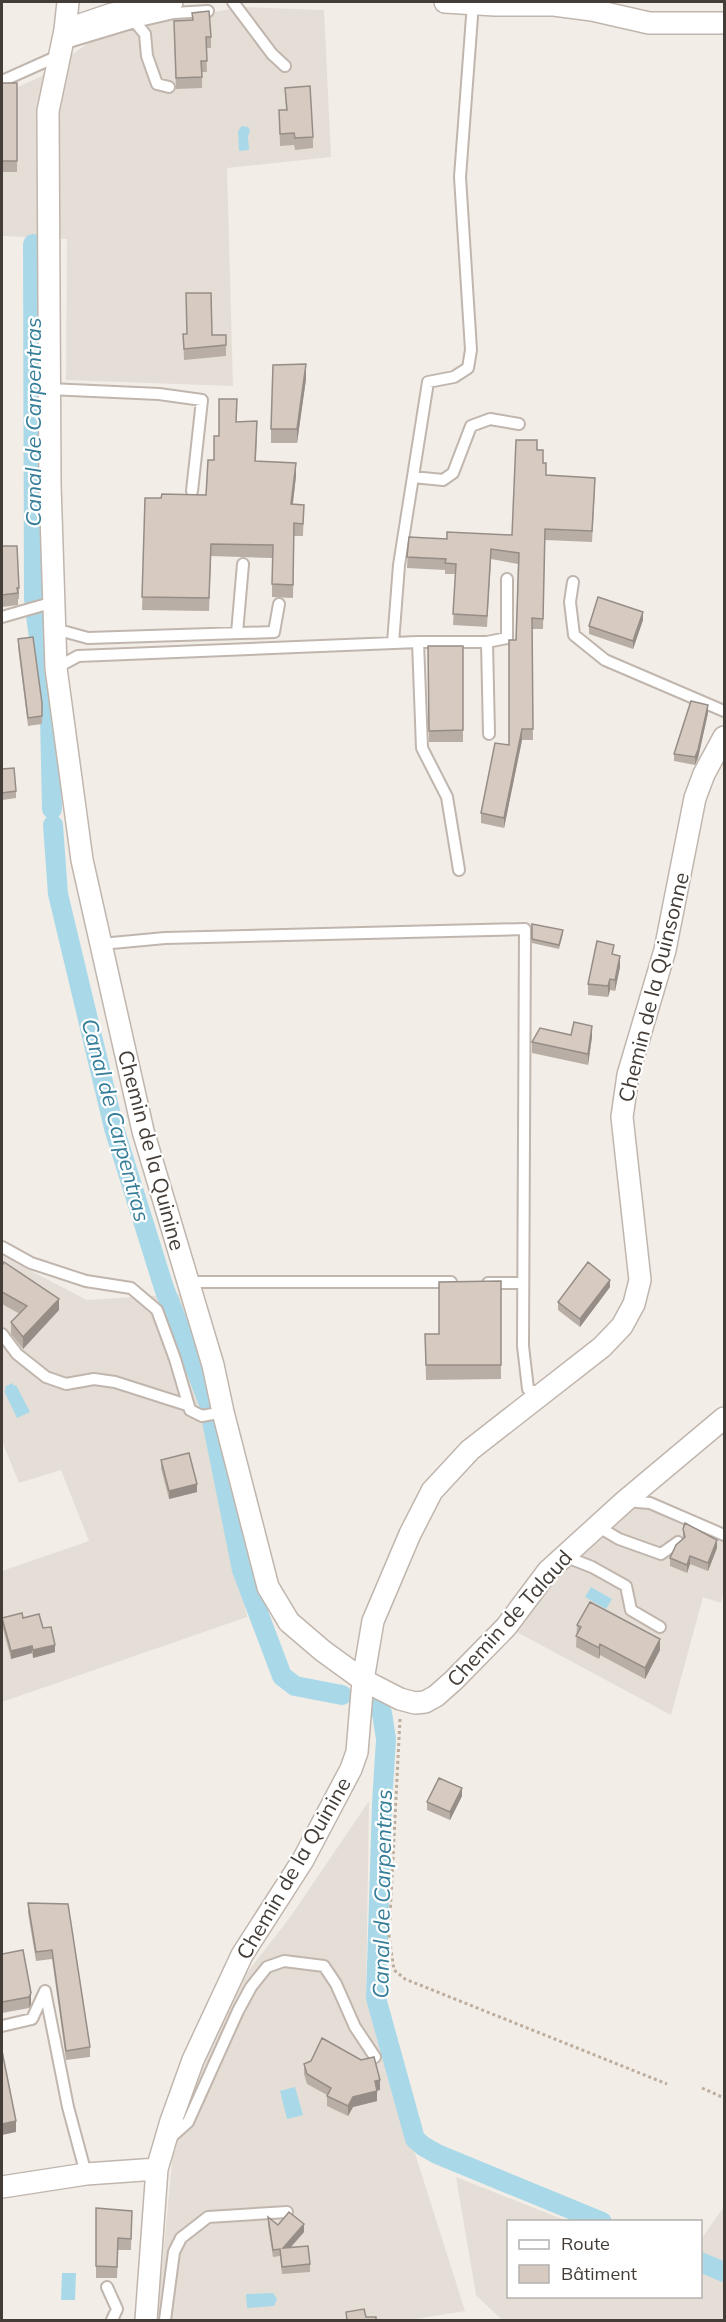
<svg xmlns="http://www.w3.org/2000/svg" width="726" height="2322" font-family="Mulish,sans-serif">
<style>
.residential{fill:#e5ded6}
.water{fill:#a9d9e9}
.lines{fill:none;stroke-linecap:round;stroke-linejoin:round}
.canal{stroke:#a9d9e9;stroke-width:20}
.lane-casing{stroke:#c0b6ae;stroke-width:14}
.street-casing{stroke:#c0b6ae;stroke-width:24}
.path{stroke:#bdad9d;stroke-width:3;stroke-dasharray:3 3;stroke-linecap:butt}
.lane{stroke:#fff;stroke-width:10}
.street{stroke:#fff;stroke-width:21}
.wall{fill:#b8aea6}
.shaded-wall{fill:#968d87}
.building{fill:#d6cac1;stroke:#968d87;stroke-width:1.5}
.labels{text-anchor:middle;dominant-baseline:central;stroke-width:4.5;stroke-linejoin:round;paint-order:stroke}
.street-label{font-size:21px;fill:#443d37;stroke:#fff}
.water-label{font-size:22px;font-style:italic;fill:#367d98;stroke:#fff}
</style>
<rect width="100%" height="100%" fill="#f2ede7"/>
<path class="residential" d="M 242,7 L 324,10 L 331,157 L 227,168 L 233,386 L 66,380 L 67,239 L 2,236 L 2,94 L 40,77 L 104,32 Z
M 2,1256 L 87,1300 L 184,1294 L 247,1617 L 2,1702 L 2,1571 L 89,1541 L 61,1470 L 19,1483 L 2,1441 Z
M 632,1504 L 724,1538 L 724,1591 L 721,1603 L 703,1597 L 671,1715 L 513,1630 L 569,1567 Z
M 369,1801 L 366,1999 L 465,2311 L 409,2320 L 157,2320 L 173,2152 L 195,2076 L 233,1991 L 291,1916 Z
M 456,2177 L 567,2221 L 508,2222 L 508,2296 L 700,2296 L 701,2239 L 724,2207 L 724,2320 L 502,2320 L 476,2295 Z"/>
<path class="water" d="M 242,126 L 248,127 L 250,130 L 248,137 L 249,150 L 239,151 L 238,131 Z
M 12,1383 L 14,1386 L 16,1385 L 30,1412 L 17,1418 L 4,1391 L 6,1390 L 5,1387 Z
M 591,1587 L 612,1599 L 606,1609 L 585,1597 Z
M 295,2087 L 303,2115 L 287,2119 L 280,2091 Z
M 62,2273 L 76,2273 L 75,2300 L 61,2300 Z
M 273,2293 L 277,2299 L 274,2306 L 247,2308 L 246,2294 Z"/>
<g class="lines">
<path class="canal" d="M 33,244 L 34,600
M 36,616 L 50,717 L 52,809
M 53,825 L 58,894 L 114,1128 L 164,1288 L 210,1406
M 212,1421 L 242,1570 L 282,1676 L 295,1686 L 342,1695
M 367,1698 L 382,1713 L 386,1739 L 382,1804 L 376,1998 L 415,2139 L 423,2146 L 437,2154 L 602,2222
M 700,2262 L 724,2272"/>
<g class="lane-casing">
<path id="lane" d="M 233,2 L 272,54 L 285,66
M 135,22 L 174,13 L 208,11
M 62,44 L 135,22 L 145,34 L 147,56 L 157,84 L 169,87
M 2,81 L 58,56
M 49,389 L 159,394 L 202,400 L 192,491
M 413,477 L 443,480 L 453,473 L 471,426 L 490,419 L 519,424
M 573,582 L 570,602 L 574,635 L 605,660 L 724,711
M 2,617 L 54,602
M 55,629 L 88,638 L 274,632 L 279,604
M 237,633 L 243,564
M 418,642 L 487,642 L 489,734
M 487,642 L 507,638 L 507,579
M 393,643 L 399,565 L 428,382 L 454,377 L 468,368 L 471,350 L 460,177 L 473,3
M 56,668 L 78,656 L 418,642 L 422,748 L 447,797 L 459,870
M 101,944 L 165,938 L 525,929 L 523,1346 L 528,1389 L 542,1393
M 2,1247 L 31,1263 L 86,1281 L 131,1288 L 157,1310 L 175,1359 L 190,1410 L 202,1416 L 223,1412
M 188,1282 L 451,1282
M 488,1283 L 523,1283
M 2,1334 L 17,1354 L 46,1377 L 66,1384 L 94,1379 L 115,1382 L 187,1405
M 625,1501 L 650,1503 L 724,1535
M 597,1526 L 619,1539 L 661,1554 L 678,1542
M 564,1556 L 592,1567 L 626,1586 L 631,1610 L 660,1627
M 45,1991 L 68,2107 L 86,2174
M 2,2026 L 32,2019 L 45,1991
M 169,2139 L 188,2122 L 238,2011 L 251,1987 L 267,1967 L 284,1961 L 324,1966 L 336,1984 L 355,2027 L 375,2057
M 107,2287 L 117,2309 L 112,2320
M 165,2320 L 174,2252 L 181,2238 L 208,2217 L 287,2212"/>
</g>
<g class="street-casing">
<path id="street" d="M 68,2 L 65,30 L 48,111 L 50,485 L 56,668 L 82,860 L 143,1131 L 213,1365 L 223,1412 L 268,1587 L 289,1622 L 323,1651 L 363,1680 L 357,1752 L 351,1769 L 303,1860 L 242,1955 L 193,2060 L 171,2121 L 157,2169 L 146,2320
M 445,2 L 495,5 L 554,5 L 592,10 L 649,23 L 724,23
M 65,30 L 112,14 L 172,2
M 724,737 L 704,774 L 695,798 L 665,950 L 628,1075 L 622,1117 L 640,1280 L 634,1304 L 622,1326 L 602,1347 L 470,1450 L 432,1491 L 410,1534 L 373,1621 L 363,1680 L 400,1699 L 415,1703 L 425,1702 L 436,1696 L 454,1680 L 506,1627 L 548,1571 L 625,1501 L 724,1418
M 2,2187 L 86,2174 L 157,2169"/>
</g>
<path class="path" d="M 400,1719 L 389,1937 L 394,1970 L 405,1979 L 667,2084
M 702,2088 L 724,2098"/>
<use href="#lane" class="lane"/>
<use href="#street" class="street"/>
</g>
<path class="wall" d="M 192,13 L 211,37 L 211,48 L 206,48 L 207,72 L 202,72 L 202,88 L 176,89 L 174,32 L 192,20 Z
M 2,83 L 17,83 L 17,172 L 2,172 Z
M 285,88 L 313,137 L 313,148 L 295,150 L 294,145 L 280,146 L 279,110 L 286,110 Z
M 183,334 L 226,335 L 226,356 L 184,360 Z
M 306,379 L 297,443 L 271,443 L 271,429 Z
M 237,422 L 257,434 L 256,461 L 296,476 L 293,504 L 304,505 L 303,536 L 294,536 L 293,598 L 272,597 L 272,558 L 211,556 L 209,611 L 142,610 L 145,498 L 161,498 L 206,495 L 219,436 Z
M 537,450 L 546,475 L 595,489 L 592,542 L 545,540 L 543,629 L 532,629 L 533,740 L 522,740 L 504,828 L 481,823 L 481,813 L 509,745 L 516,640 L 518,564 L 491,559 L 487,627 L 453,625 L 456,574 L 445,574 L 445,570 L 407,568 L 408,545 L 447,539 L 512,535 Z
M 2,546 L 19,588 L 19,599 L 18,599 L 18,605 L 2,607 Z
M 643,620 L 633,649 L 589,634 L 589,626 Z
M 18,639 L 42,703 L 42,724 L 28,726 L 18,647 Z
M 428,646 L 463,646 L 463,742 L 429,742 Z
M 708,713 L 698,758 L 695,765 L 674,761 L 674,754 Z
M 2,769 L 16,791 L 16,798 L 2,800 Z
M 532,924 L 563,934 L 559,949 L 532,943 Z
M 614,954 L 620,967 L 615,991 L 610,990 L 608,997 L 588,995 L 588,984 Z
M 571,1035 L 592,1037 L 588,1065 L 532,1053 L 532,1042 Z
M 2,1266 L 59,1310 L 23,1349 L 11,1334 L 11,1322 L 20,1314 L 2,1304 Z
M 501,1281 L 501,1379 L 426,1380 L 425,1334 L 439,1334 Z
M 610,1287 L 580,1327 L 558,1310 L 558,1302 Z
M 161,1460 L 197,1492 L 169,1499 L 161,1468 Z
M 683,1529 L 717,1548 L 708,1571 L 690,1564 L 687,1573 L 670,1566 L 670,1558 L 683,1538 Z
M 2,1618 L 23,1618 L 43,1628 L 55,1652 L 33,1658 L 32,1653 L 11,1659 L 2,1625 Z
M 577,1625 L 660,1650 L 645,1679 L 600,1655 L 599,1659 L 576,1647 Z
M 462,1796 L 450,1820 L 427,1810 L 427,1802 Z
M 28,1903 L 68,1904 L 90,2047 L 90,2057 L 66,2060 L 52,1959 L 36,1961 L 28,1913 Z
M 23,1950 L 31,2004 L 29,2008 L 2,2013 L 2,1954 Z
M 304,2064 L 380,2090 L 377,2090 L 377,2101 L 353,2107 L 348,2116 L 327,2106 L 327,2095 L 307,2084 L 304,2074 Z
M 96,2208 L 132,2211 L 131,2250 L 118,2250 L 117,2278 L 96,2278 Z
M 268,2217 L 278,2225 L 304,2232 L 290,2248 L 310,2264 L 310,2272 L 282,2274 L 280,2256 L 273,2257 L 268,2225 Z"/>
<path class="shaded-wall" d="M 306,364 L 306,379 L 297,443 L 297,429 Z
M 296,463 L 296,476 L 291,517 L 291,504 Z
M 643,612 L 643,620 L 633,649 L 633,641 Z
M 708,705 L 708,713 L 698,758 L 695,765 L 695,757 Z
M 522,729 L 522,740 L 504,828 L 504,818 Z
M 620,956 L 620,967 L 615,991 L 615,980 Z
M 610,979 L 610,990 L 608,997 L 608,986 Z
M 592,1026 L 592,1037 L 588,1065 L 588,1054 Z
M 610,1280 L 610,1287 L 580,1327 L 580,1319 Z
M 59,1299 L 59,1310 L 23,1349 L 23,1337 Z
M 197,1484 L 197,1492 L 169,1499 L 169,1491 Z
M 717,1540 L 717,1548 L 708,1571 L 708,1563 Z
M 690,1556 L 690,1564 L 687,1573 L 687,1565 Z
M 660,1639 L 660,1650 L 645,1679 L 645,1668 Z
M 600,1644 L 600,1655 L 599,1659 L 599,1648 Z
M 55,1645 L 55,1652 L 33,1658 L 33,1650 Z
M 32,1646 L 32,1653 L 11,1659 L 11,1651 Z
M 462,1788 L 462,1796 L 450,1820 L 450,1812 Z
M 31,1993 L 31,2004 L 29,2008 L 29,1997 Z
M 380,2080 L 380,2090 L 375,2091 L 375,2081 Z
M 377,2091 L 377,2101 L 353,2107 L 348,2116 L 348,2106 L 353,2097 Z
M 16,2121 L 16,2132 L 2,2135 L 2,2124 Z
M 304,2224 L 304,2232 L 283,2256 L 283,2248 Z"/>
<path class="building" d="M 209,11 L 211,37 L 206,37 L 207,61 L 201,61 L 202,77 L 176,78 L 174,21 L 193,20 L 192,13 Z
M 2,83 L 17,83 L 17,161 L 2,161 Z
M 310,86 L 313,137 L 295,138 L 294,133 L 280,134 L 279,110 L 287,110 L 285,88 Z
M 186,293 L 211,293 L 212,335 L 226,335 L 226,345 L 184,349 L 183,334 L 187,334 Z
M 306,364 L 297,429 L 271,429 L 273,365 Z
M 219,399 L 237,399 L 236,422 L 257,421 L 255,461 L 296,463 L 291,504 L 304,505 L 303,524 L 294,523 L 293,585 L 272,584 L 273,545 L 211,544 L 209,598 L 142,597 L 145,498 L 161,498 L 162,494 L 206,495 L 208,460 L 214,460 L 214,436 L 219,436 Z
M 516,440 L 537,440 L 537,450 L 543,450 L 543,463 L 546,463 L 546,475 L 595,478 L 592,531 L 545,529 L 543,619 L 532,618 L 533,729 L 522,729 L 504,818 L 481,813 L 495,743 L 509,745 L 509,640 L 516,640 L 519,553 L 491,549 L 487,616 L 453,614 L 456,564 L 445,563 L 446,559 L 407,557 L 409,537 L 447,539 L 447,532 L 512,535 Z
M 2,546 L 17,546 L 19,588 L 17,588 L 18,593 L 2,595 Z
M 598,597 L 643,612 L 633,641 L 589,626 Z
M 33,637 L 42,703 L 42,716 L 28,718 L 18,639 Z
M 428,646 L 463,646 L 463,730 L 429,731 Z
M 691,701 L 708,705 L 698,750 L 695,757 L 674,754 Z
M 14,768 L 16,791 L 2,793 L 2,769 Z
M 532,924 L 563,930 L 559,945 L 532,939 Z
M 597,941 L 614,945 L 612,954 L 620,956 L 615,980 L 610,979 L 608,986 L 588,984 Z
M 574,1022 L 592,1026 L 588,1054 L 532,1042 L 540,1028 L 571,1035 Z
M 4,1262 L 59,1299 L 23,1337 L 11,1322 L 27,1306 L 2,1292 L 2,1266 Z
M 588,1262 L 610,1280 L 580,1319 L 558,1302 Z
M 501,1281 L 501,1365 L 426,1365 L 425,1334 L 439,1334 L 439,1282 Z
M 189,1453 L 197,1484 L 169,1491 L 161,1460 Z
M 685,1523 L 717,1540 L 708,1563 L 690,1556 L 687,1565 L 670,1558 L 676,1545 L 685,1537 L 683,1529 Z
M 590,1602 L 660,1639 L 645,1668 L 600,1644 L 599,1648 L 576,1636 L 581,1627 L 577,1625 Z
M 22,1613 L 23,1618 L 39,1614 L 43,1628 L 51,1627 L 55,1645 L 33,1650 L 32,1646 L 11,1651 L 2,1618 Z
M 439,1778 L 462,1788 L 450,1812 L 427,1802 Z
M 28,1903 L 68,1904 L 90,2047 L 66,2051 L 52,1950 L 36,1952 Z
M 23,1950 L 31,1993 L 29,1997 L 2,2002 L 2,1954 Z
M 322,2038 L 361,2060 L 374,2057 L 380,2080 L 375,2081 L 377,2091 L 353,2097 L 348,2106 L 327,2096 L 331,2088 L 307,2074 L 304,2064 L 311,2061 Z
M 2,2051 L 16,2121 L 2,2124 Z
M 96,2208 L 132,2211 L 131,2239 L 118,2238 L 117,2267 L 96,2266 Z
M 289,2212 L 304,2224 L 283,2248 L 308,2246 L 310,2264 L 282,2267 L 280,2249 L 273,2250 L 268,2217 L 278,2225 Z
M 364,2309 L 366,2317 L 376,2317 L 376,2320 L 347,2320 L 346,2312 Z"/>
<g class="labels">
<g class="street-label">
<text transform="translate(653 987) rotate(-76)">Chemin de la Quinsonne</text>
<text transform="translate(152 1150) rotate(75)">Chemin de la Quinine</text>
<text transform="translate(509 1618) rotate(-48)">Chemin de Talaud</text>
<text transform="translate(293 1868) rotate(-60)">Chemin de la Quinine</text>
</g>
<g class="water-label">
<text transform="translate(33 422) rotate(-90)">Canal de Carpentras</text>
<text transform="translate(116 1120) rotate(75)">Canal de Carpentras</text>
<text transform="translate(382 1894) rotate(-89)">Canal de Carpentras</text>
</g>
</g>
<rect width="726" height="2322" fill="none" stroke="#443d37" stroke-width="6"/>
<rect x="507" y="2220" width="195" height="78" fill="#ffffff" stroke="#b4b1af" stroke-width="1.5"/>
<rect x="519" y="2240" width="30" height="9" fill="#ffffff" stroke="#b4b1af" stroke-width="1.5"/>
<text x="561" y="2250" font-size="18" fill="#443d37">Route</text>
<rect x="519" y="2265" width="30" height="18" fill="#d6cac1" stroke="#b4b1af" stroke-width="1.5"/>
<text x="561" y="2280" font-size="18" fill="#443d37">Bâtiment</text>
</svg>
